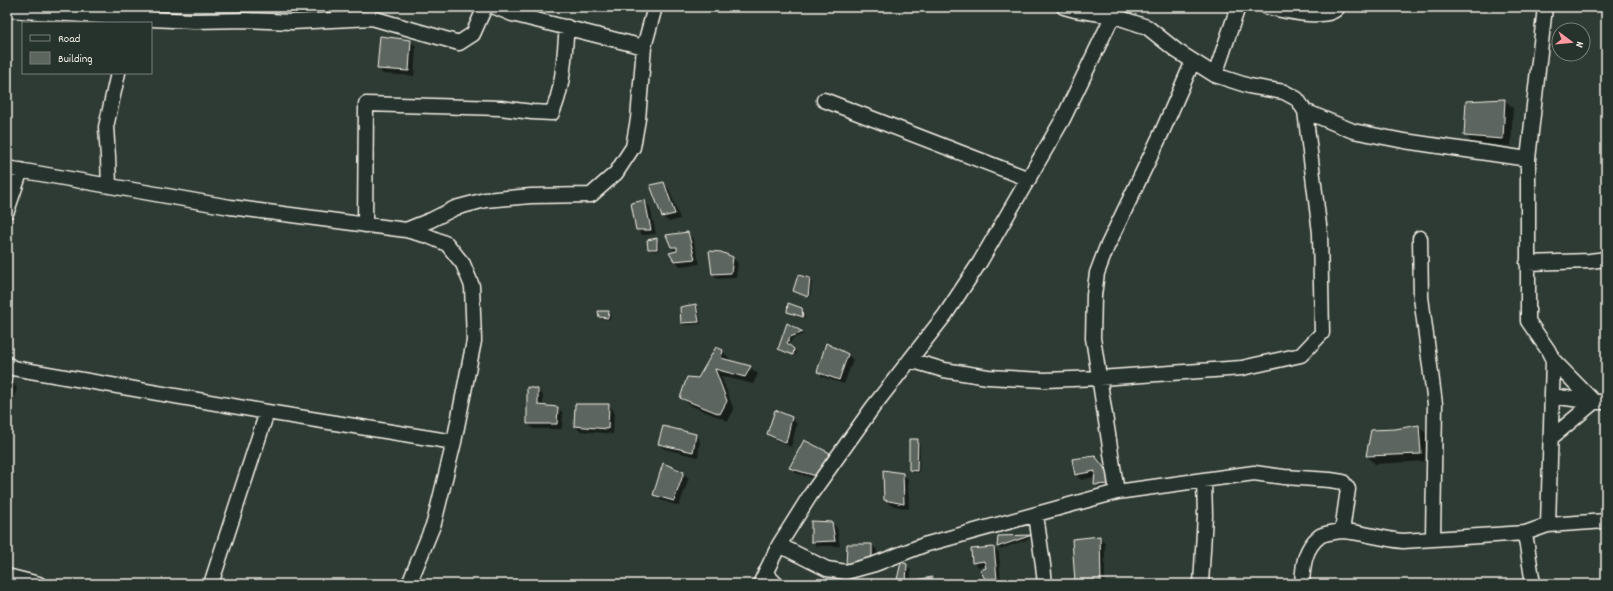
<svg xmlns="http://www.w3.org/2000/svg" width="1613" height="591" font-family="Dekko,sans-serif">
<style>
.shadow{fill:#0007}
.building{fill:#5c655e;stroke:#f4f1e8}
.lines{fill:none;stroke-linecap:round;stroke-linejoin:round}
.street-casing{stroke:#f4f1e8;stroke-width:17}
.street{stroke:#26332d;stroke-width:14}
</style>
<rect width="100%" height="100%" fill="#2e3b34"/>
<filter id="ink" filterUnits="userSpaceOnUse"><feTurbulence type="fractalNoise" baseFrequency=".025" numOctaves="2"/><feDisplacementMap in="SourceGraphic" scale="8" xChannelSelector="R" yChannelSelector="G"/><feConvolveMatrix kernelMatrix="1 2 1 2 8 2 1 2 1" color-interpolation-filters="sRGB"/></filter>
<g filter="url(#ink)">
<path class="shadow" d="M 411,41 L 416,46 L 414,76 L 383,74 L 378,68 Z
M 1505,100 L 1513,108 L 1511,146 L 1473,143 L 1465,135 Z
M 664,183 L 669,189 L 680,219 L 669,222 L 663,217 L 652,186 Z
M 645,202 L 650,207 L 656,234 L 642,235 L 637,229 Z
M 688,233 L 693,239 L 700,264 L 680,266 L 675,260 L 676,252 L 671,247 Z
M 656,239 L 659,242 L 659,251 L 651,251 L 649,249 Z
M 733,258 L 738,263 L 736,278 L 718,279 L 713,274 Z
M 809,279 L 812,281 L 810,298 L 797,293 L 794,291 Z
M 696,305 L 698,307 L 701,324 L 684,325 L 682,323 L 681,307 Z
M 802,309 L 804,312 L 805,319 L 791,314 L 788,312 Z
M 608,312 L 611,314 L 610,320 L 602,319 L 600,317 Z
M 788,325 L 804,334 L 792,339 L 789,346 L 796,352 L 795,356 L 781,351 L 779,349 Z
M 722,351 L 730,359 L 729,361 L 750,367 L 758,374 L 753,384 L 721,376 L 734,410 L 728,421 L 689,405 L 681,397 L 699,379 Z
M 848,355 L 853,360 L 844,384 L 823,377 L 818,372 Z
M 7,381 L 12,382 L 17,388 L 12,404 L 7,403 Z
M 538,390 L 543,396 L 543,406 L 558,408 L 563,413 L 562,429 L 533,429 L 528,423 Z
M 576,405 L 609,405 L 614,411 L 613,434 L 580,431 L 575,426 Z
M 776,412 L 792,418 L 797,424 L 791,447 L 774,439 L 768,433 Z
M 1419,426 L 1427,434 L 1429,461 L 1375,464 L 1367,456 L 1372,431 L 1395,430 Z
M 695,435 L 700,440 L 698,457 L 664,449 L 659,444 Z
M 918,440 L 920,442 L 919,473 L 912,472 L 910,469 Z
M 829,454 L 834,459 L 821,481 L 796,473 L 791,468 Z
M 1100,463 L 1108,472 L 1116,489 L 1100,489 L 1095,484 L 1095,477 L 1081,480 L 1076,475 Z
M 683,473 L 689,478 L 679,506 L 660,500 L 654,495 Z
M 902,474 L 908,479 L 909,509 L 890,505 L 885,499 Z
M 832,523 L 837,528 L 840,546 L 817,546 L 812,541 Z
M 999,537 L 1030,537 L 1032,538 L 1000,549 L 998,546 Z
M 1100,537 L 1105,543 L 1105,584 L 1078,584 L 1076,582 Z
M 848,545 L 872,545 L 877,550 L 877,556 L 851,563 L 851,565 L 877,557 L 877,563 L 852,570 L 847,565 Z
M 994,548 L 999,553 L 1001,584 L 991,584 L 986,578 L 986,566 L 979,567 L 973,562 Z
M 906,565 L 911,570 L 911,582 L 932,578 L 937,584 L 897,584 Z"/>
<path class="building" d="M 380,36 L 411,40 L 409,71 L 377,69 Z
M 1505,99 L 1503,139 L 1464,136 L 1466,101 Z
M 664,182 L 675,214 L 662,217 L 650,185 Z
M 645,200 L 651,230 L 636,230 L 631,203 Z
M 688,232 L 695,259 L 674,261 L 669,253 L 677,251 L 677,247 L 671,247 L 666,235 Z
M 657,238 L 657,249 L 648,249 L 647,240 Z
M 709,251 L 721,252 L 733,257 L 731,273 L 712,274 Z
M 798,275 L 810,278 L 808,297 L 793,291 Z
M 788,303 L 802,308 L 803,317 L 787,312 Z
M 696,304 L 699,322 L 681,323 L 680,307 Z
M 598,311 L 609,311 L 608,318 L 599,317 Z
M 787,323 L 803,332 L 790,337 L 787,343 L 794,349 L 793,355 L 778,349 Z
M 826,343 L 848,354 L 839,380 L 817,372 Z
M 716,347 L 723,350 L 721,358 L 751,366 L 745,377 L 715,369 L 727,401 L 720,414 L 680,398 L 687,377 L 698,378 Z
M 7,380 L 13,381 L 7,398 Z
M 527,387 L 538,389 L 538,405 L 558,407 L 557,424 L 527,424 Z
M 575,404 L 609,404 L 608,429 L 574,426 Z
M 775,410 L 792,417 L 786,443 L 767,434 Z
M 1419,425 L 1421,454 L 1366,456 L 1371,430 L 1395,429 Z
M 663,426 L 696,434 L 693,452 L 658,444 Z
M 909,439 L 918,439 L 917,471 L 909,470 Z
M 804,440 L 830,453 L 816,476 L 789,468 Z
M 1095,456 L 1103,466 L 1112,484 L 1094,485 L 1095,471 L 1075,475 L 1072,459 Z
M 663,463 L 684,472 L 674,501 L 653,495 Z
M 883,470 L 903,473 L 904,504 L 884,500 Z
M 811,521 L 832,522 L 835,541 L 811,542 Z
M 1032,535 L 997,547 L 998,536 Z
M 1100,536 L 1101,584 L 1075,582 L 1072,539 Z
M 847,544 L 872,544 L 872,558 L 846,566 Z
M 994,547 L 997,579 L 985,579 L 980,570 L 986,568 L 984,561 L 972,563 L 971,549 Z
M 901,562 L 907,564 L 906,582 L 932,577 L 933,584 L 896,584 Z"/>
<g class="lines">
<g class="street-casing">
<path id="street" d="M 495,7 L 512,14 L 644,47
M 1267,7 C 1282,10 1329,22 1338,7
M 1545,7 L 1528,159 L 1528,321 L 1548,350 L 1553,360 L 1548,525
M 7,10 L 129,18 L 194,21 L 246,20 L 292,22 L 372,18 L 459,43 L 473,34 L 485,7
M 1215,75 L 1238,7
M 824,100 L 1029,179
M 1305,111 L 1353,131 L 1404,141 L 1528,159
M 7,168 L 230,207 L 406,230 L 428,236 L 447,244 L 463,264 L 472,286 L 474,341 L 454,442 L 434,523 L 409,584
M 109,186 L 108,157 L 106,127 L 118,73
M 7,211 L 21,170
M 365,225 L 366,104 L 500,108 L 532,112 L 552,113 C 564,87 564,55 567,27
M 406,230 L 431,220 L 455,208 L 485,200 L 531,196 L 591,195 L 616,173 L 633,147 L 638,119 L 644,47 L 655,7
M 1420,238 L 1421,297 L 1435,404 L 1433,538
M 1527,263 L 1590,261 L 1606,259
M 910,360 L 944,370 L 988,377 L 1044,380 L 1100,378 L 1242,368 L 1301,355 L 1322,333 L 1320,233 L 1305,111 L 1297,99 L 1284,92 L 1249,86 L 1215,75 L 1177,51 L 1147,27 L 1114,16 L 1075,10 L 1064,7
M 7,364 L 13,368 L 267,412 L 454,442
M 1552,396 L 1594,402 L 1606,402
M 1551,438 L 1594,402 L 1553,360
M 1117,492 L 1093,338 L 1094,295 L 1097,273 L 1106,249 L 1162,132 L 1193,61
M 1036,515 L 1043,565 L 1045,584
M 1525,533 L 1533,584
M 779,545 L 827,569 L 846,572 L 875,564 L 924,545 L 1117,492 L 1254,473 L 1284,477 L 1330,480 L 1343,482 L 1348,489 L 1342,531 C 1362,532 1382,539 1403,541 L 1525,533 L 1548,525 L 1606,521
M 765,573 L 776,584
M 7,576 L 39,584
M 211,584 L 267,412
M 760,584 L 779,545 L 811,494 L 873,407 L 945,315 L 980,262 L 1063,119 L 1117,7
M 1201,584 L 1205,515 L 1204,481
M 1302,584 C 1303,566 1304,548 1320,536 C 1325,533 1335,532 1342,531"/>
</g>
<use href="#street" class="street"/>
</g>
</g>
<rect width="1613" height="591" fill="none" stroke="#26332d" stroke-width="24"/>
<rect x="12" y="12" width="1589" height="567" fill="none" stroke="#f4f1e8" stroke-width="1.5" filter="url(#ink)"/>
<rect x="22" y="22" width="130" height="52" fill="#26332d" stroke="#787f78"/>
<rect x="30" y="35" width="20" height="6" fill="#26332d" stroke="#787f78"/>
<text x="58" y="42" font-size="12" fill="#f4f1e8">Road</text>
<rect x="30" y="52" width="20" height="12" fill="#5c655e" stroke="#787f78"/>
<text x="58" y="62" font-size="12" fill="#f4f1e8">Building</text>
<g transform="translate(1571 42) rotate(106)"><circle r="19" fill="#26332d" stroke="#787f78"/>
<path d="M0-3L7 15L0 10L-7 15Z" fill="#ff9aa2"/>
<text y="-6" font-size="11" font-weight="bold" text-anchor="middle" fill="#f4f1e8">N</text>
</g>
</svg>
